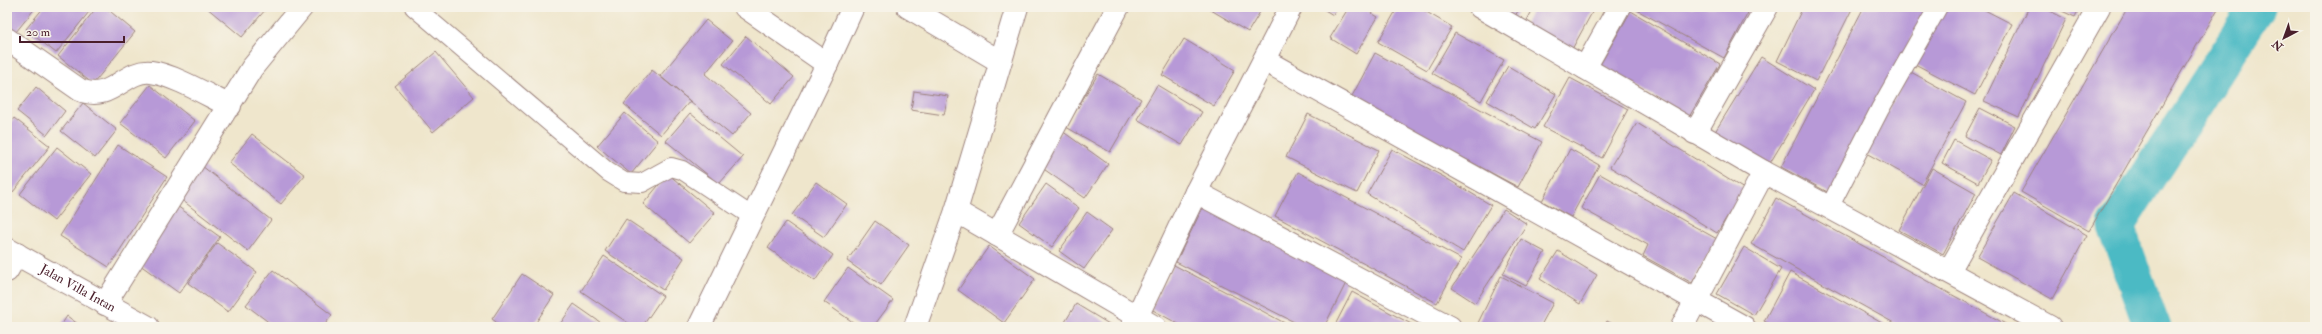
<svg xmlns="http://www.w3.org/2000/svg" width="2322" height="334" font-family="'IM FELL Double Pica',serif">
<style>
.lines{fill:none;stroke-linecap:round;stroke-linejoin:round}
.canal{stroke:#4cbac4;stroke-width:37}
.building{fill:#b799d7}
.service-casing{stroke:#9c827c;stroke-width:20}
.minor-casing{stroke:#9c827c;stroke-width:24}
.service{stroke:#fff;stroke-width:18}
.minor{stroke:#fff;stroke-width:22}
.labels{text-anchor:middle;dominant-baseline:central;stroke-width:3.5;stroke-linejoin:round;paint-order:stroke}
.street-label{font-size:13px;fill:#4a1f2b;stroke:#f7f3e8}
</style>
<rect width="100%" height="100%" fill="#f7f3e8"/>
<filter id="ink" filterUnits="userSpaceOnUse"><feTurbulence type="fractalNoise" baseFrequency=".025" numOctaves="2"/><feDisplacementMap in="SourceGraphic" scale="8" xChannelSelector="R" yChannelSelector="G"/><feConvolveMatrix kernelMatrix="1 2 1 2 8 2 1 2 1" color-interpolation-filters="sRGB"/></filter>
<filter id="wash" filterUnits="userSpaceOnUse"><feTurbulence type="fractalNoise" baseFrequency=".012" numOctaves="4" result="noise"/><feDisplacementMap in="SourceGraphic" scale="16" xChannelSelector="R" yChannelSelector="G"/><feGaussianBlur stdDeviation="0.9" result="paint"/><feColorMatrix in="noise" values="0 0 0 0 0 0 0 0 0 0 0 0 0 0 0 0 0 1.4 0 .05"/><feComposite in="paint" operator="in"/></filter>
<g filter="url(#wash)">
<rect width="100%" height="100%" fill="#efe6cc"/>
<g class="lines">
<path class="canal" d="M 2152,327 L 2116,226 L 2257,7"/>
</g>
<g id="blocks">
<path class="building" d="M 7,7 L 36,7 L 16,32 L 7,25 Z
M 44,7 L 93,7 L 56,53 L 26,29 Z
M 97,7 L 105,7 L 135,32 L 93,84 L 58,56 Z
M 206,7 L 263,7 L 266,9 L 242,37 Z
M 1206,7 L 1263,7 L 1248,32 Z
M 1320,7 L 1338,7 L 1333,15 Z
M 1349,7 L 1362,7 L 1378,17 L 1356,54 L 1330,38 Z
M 1398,7 L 1418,7 L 1452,27 L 1427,70 L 1378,42 Z
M 1487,7 L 1520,7 L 1512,22 Z
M 1534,7 L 1595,7 L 1571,51 L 1524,26 Z
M 1636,7 L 1751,7 L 1724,58 L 1635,9 Z
M 1803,7 L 1853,7 L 1816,81 L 1777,61 Z
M 1864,7 L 1923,7 L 1927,9 L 1831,194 L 1781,167 Z
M 1940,7 L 1979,7 L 2012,24 L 1975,95 L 1911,62 Z
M 2029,7 L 2042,7 L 2066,19 L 2019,117 L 1984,101 Z
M 2053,7 L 2080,7 L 2075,17 Z
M 2128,7 L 2219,7 L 2089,231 L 2021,192 Z
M 1631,11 L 1720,64 L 1689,117 L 1600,65 Z
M 706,20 L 732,41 L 705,74 L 751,113 L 732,136 L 660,76 Z
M 1455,33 L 1504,60 L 1481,101 L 1432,73 Z
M 746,36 L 794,77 L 771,104 L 723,64 Z
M 1184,39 L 1235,70 L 1214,106 L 1162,75 Z
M 436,52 L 474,97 L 433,132 L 395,86 Z
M 1375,53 L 1542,142 L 1518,187 L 1351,98 Z
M 1761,57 L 1814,90 L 1767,168 L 1713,135 Z
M 1508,66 L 1556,94 L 1535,129 L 1487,101 Z
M 652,70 L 690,101 L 661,135 L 624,104 Z
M 1909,71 L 1966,102 L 1922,184 L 1866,153 Z
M 1098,74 L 1141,99 L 1110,152 L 1066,127 Z
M 1570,78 L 1628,109 L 1602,158 L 1543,127 Z
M 150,85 L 195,121 L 166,158 L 120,123 Z
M 1157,85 L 1202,112 L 1182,145 L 1137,119 Z
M 36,87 L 65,111 L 47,135 L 17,111 Z
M 914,91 L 948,96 L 944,115 L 911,110 Z
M 83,103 L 117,130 L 95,158 L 61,131 Z
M 1980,108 L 2015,126 L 2001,155 L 1965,136 Z
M 625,113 L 658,141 L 631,174 L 597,146 Z
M 690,113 L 743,157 L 719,184 L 666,141 Z
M 1308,114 L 1379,150 L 1357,193 L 1286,157 Z
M 14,118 L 50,146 L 13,192 L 7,187 L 7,127 Z
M 1637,123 L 1744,189 L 1717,233 L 1610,167 Z
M 1062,131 L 1108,164 L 1085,198 L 1038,165 Z
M 252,134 L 305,175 L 281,204 L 229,163 Z
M 1954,140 L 1991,160 L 1978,183 L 1942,163 Z
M 118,145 L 167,177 L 109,267 L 60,236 Z
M 57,147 L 91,174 L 54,221 L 20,194 Z
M 1392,149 L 1444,177 L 1491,205 L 1463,252 L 1367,194 Z
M 1570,149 L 1599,165 L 1571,217 L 1542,201 Z
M 202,166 L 271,220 L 248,251 L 178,197 Z
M 1932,168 L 1976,193 L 1943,254 L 1899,230 Z
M 1298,172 L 1461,259 L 1437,303 L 1275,216 Z
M 668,174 L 715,213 L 689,243 L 643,204 Z
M 1600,174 L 1717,239 L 1692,283 L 1643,256 L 1648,245 L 1581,208 Z
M 816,182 L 847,204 L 824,237 L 792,215 Z
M 1046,184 L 1079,208 L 1052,247 L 1019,223 Z
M 2014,193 L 2087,235 L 2052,299 L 1977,257 Z
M 1776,198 L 1978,309 L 2011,327 L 1902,327 L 1894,323 L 1751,244 Z
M 1204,205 L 1348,279 L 1324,327 L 1304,327 L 1176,262 Z
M 177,206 L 220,237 L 179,293 L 136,262 Z
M 1504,209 L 1527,224 L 1475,303 L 1452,288 Z
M 1087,212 L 1112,230 L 1084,269 L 1059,251 Z
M 626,219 L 684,258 L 663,290 L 605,251 Z
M 875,221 L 909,245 L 881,285 L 847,261 Z
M 786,222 L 833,255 L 815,281 L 768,248 Z
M 1521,239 L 1545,252 L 1526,286 L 1503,274 Z
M 217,243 L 257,272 L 228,312 L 188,283 Z
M 989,246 L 1035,279 L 1004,323 L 958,290 Z
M 1744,247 L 1781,269 L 1754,315 L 1717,294 Z
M 1558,251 L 1597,275 L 1580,304 L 1540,279 Z
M 604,256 L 663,296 L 642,327 L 634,327 L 581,291 Z
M 1174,265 L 1253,306 L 1292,327 L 1184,327 L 1151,309 Z
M 848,268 L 893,300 L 873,327 L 860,327 L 824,302 Z
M 273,270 L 332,315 L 323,327 L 275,327 L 246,305 Z
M 1790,272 L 1864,313 L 1889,327 L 1775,327 L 1764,321 Z
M 522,274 L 554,295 L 533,327 L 503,327 L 492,319 Z
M 1501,276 L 1553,303 L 1540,327 L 1476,327 Z
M 1352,292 L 1398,317 L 1417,327 L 1334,327 Z
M 574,304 L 607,327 L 558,327 Z
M 1076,304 L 1114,327 L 1062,327 Z
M 67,316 L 82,327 L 60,327 Z
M 1607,321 L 1618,327 L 1604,327 Z"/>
</g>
</g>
<g filter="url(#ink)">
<use href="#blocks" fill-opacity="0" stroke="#9c827c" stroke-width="1"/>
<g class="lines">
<g class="service-casing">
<path id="service" d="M 414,7 L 608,172 L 624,182 L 642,183 L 671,167 L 682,170 L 753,217
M 1830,206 L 1880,109 L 1938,7"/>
</g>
<g class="minor-casing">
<g id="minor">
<path d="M 745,7 L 827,64 L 853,7"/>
<path d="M 908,7 L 999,61"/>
<path d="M 1480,7 L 1764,172 L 1682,327"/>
<path d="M 7,39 L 80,90 C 112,103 124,69 151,72 C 174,75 209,96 230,106"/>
<path d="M 1264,60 L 1744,327"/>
<path d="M 1585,68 L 1619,7"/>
<path d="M 1695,133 L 1767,7"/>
<path d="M 1764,172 L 2050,327"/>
<path d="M 1196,192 L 1450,327"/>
<path d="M 956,211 L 1155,327"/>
<path d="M 997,235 L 1118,7"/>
<path id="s1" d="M 7,249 L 148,327"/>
<path d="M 7,271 L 17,254"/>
<path d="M 1949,271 L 2099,7"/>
<path d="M 105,304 L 252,68 L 302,7"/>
<path d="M 699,327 L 827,64"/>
<path d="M 915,327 L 956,211 L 1017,7"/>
<path d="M 1132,327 L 1196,192 L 1291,7"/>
</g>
</g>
<use href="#service" class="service"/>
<use href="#minor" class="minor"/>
</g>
</g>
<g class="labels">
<g class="street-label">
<text stroke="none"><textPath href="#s1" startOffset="81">Jalan Villa Intan</textPath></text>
</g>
</g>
<rect width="2322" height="334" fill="none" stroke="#f7f3e8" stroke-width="24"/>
<g transform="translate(2284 38) rotate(221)" stroke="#f7f3e8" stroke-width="3" paint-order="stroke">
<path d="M0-3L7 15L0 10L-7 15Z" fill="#4a1f2b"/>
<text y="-6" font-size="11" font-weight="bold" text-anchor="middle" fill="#4a1f2b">N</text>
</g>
<path d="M20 36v6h104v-6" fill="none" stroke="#4a1f2b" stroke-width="2"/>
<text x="26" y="36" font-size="12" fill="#4a1f2b" stroke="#f7f3e8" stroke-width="3" paint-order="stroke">20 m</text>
</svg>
